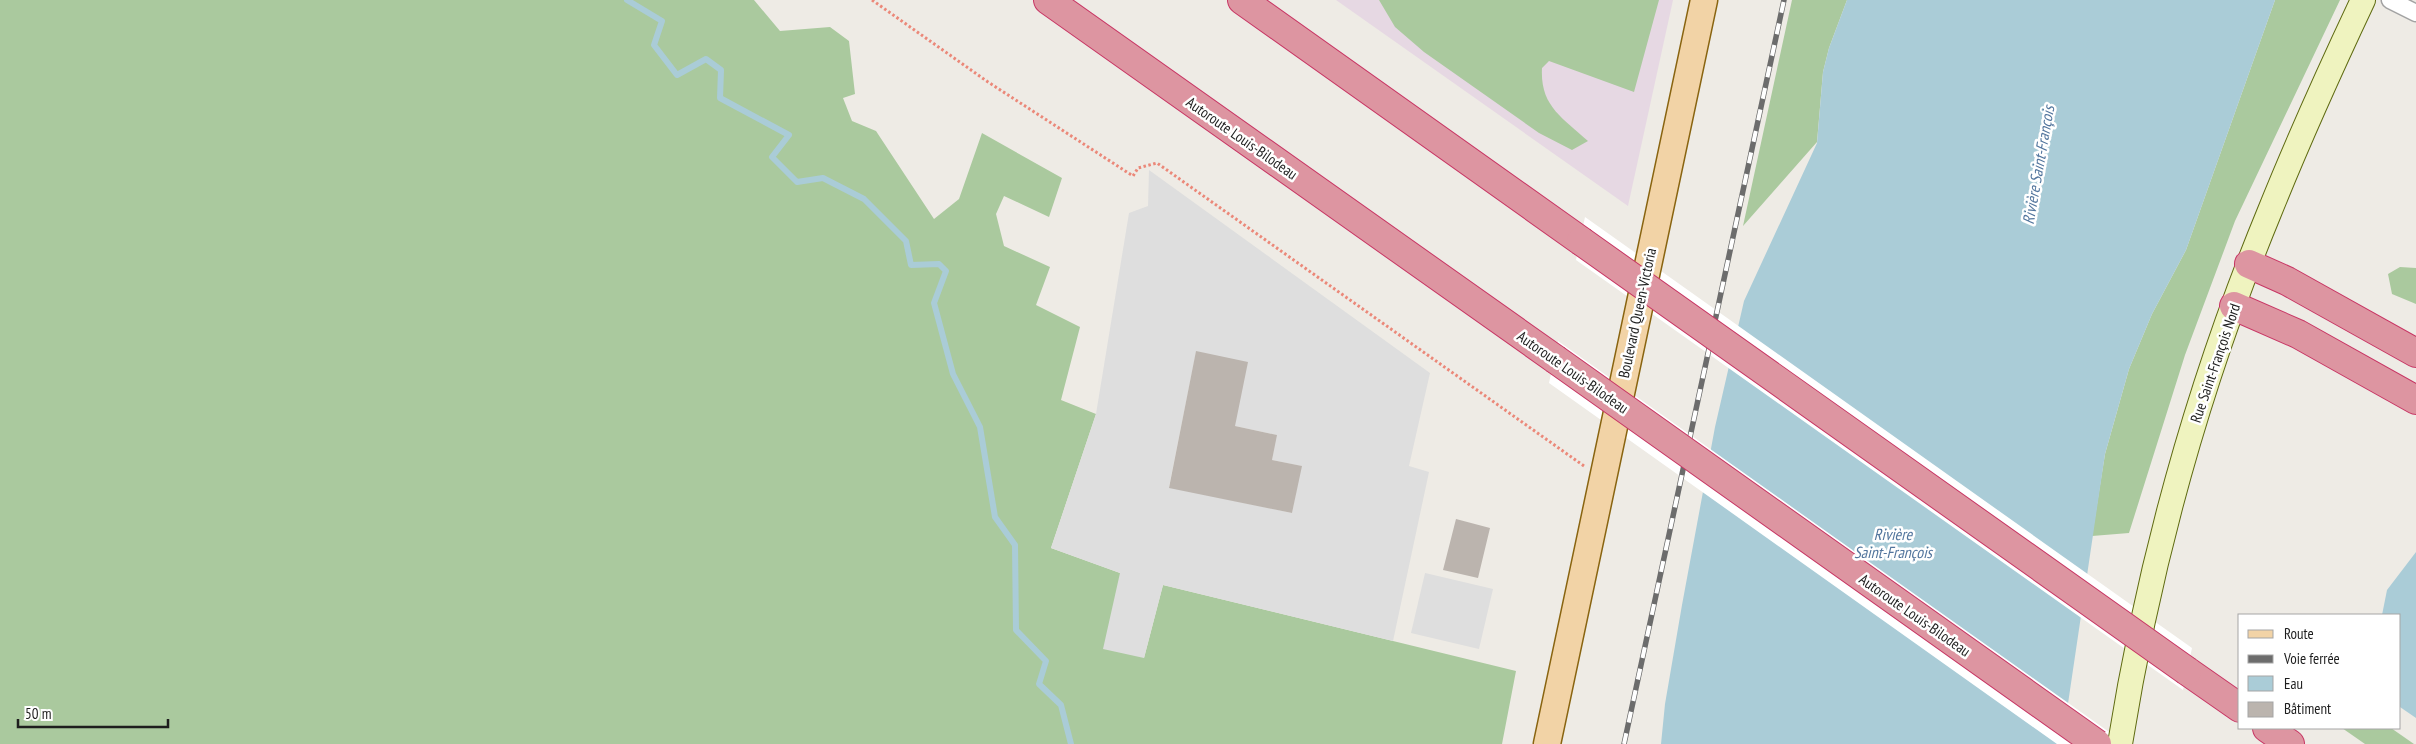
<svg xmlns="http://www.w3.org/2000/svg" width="2416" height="744" font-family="'PT Sans Narrow',sans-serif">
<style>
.industrial{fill:#e6d8e3}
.forest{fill:#aac99e}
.parking{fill:#dedede;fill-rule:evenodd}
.water{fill:#aaccd7}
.pier{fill:#fff}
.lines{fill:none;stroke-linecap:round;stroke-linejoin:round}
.stream{stroke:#aaccd7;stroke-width:6}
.building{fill:#bbb4ae}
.street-casing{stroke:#a2a2a2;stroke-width:19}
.secondary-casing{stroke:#5e6a10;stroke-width:26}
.primary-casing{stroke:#896410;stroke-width:29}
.highway-casing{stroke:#c83765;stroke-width:30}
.path{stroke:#eb8879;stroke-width:3;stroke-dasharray:2.5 2.5;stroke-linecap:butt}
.street{stroke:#fff;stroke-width:16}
.secondary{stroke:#eff3bf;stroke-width:24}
.primary{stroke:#f2d3a6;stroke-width:26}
.highway{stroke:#dd95a1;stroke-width:28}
.rail-casing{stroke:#6c6c6c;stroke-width:5.5}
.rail{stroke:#fff;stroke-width:4;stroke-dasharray:11;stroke-linecap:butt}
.highway-bridge-casing{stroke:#c83765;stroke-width:30;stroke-linecap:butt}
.highway-bridge{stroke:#dd95a1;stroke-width:28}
.labels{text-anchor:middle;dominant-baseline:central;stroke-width:5;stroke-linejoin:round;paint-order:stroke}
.street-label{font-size:15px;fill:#1e1e1e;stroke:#fff}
.water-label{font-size:16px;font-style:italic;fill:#52759d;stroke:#fff}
</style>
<rect width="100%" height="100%" fill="#eeebe5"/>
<path class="industrial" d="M 1336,0 L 1673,0 L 1628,206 Z"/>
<path class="forest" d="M 0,0 L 754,0 L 780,31 L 830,27 L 849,41 L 855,94 L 843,98 L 852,121 L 876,131 L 934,219 L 959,199 L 982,133 L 1062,178 L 1049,217 L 1004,196 L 996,214 L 1004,246 L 1050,267 L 1036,305 L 1080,327 L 1061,400 L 1096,414 L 1051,548 L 1120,573 L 1144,658 L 1163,585 L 1516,671 L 1502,744 L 0,744 Z
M 1379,0 L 1659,0 L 1634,92 L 1549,61 L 1542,68 C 1540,106 1562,117 1588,141 L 1572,150 L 1539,133 L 1424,52 L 1395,27 Z
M 1792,0 L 1847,0 L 1829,48 L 1823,72 L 1817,142 L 1743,226 Z
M 2275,0 L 2340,0 L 2235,221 L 2185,355 L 2129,533 L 2092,536 L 2105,454 L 2129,369 L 2152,314 L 2186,250 Z
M 2400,267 L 2416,268 L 2416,304 L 2392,294 L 2388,274 Z
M 2342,728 L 2391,728 L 2414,744 L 2365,744 Z"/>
<path class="parking" d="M 1149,170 L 1430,373 L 1409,466 L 1429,472 L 1393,641 L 1163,585 L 1144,658 L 1103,649 L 1120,573 L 1051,548 L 1096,414 L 1129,213 L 1148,206 ZM 1196,352 L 1235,426 L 1276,435 L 1272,460 L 1301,466 L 1292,513 L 1169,487 Z
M 1425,573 L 1493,589 L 1479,649 L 1411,633 Z"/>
<path class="water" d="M 1847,0 L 2275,0 L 2186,250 L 2152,314 L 2129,369 L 2105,454 L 2062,744 L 1661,744 L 1665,704 L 1682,605 L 1715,427 L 1744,301 L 1817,143 L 1823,72 L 1829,48 Z
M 2416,552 L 2416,718 L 2400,707 L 2400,615 L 2382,615 L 2387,590 Z"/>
<path class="pier" d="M 1585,217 L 2192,648 L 2183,690 L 1576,260 Z
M 1558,341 L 2126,744 L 2057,744 L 1549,383 Z"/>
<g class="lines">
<path class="stream" d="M 627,0 L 662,21 L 654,45 L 677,75 L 706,59 L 721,70 L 720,98 L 789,135 L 772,157 L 797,182 L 823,178 L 864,199 L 906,241 L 911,265 L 939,264 L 946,271 L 934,303 L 953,374 L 980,427 L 995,517 L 1015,545 L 1016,630 L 1046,661 L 1039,684 L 1061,705 L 1071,744"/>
</g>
<path class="building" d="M 1196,351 L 1248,362 L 1235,426 L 1277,435 L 1272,460 L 1302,466 L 1292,513 L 1169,488 Z
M 1456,519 L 1490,528 L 1478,578 L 1443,570 Z"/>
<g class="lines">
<g class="street-casing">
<path id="street" d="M 2390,0 L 2416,13"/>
</g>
<g class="secondary-casing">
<path id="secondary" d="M 2120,744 C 2149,563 2199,383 2269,213 C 2298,141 2330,70 2363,0"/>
</g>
<g class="primary-casing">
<path id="primary" d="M 1547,744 L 1704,0"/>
</g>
<g class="highway-casing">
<path id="highway" d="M 1048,0 L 1555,359
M 1242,0 L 1581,241
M 2249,264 L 2287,281 L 2416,353
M 2234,306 L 2298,334 L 2416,400
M 2187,671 L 2240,708
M 2267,728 L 2290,744"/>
</g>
<path class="path" d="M 872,0 L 988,82 L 1133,176 L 1138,168 L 1157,163 L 1584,466"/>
<use href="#street" class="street"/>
<use href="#secondary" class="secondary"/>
<use href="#primary" class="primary"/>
<use href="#highway" class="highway"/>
<g class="rail-casing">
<path id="rail" d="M 1624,744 L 1784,0"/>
</g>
<use href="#rail" class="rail"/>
<g class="highway-bridge-casing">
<path id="highway-bridge" d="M 1581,241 L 2187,671
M 1555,359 L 2097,744"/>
</g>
<use href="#highway-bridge" class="highway-bridge"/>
</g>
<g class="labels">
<g class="street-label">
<text transform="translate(1242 138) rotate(35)">Autoroute Louis-Bilodeau</text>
<text transform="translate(1637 313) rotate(-78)">Boulevard Queen-Victoria</text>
<text transform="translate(2215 363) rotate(-71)">Rue Saint-François Nord</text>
<text transform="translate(1573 372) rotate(35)">Autoroute Louis-Bilodeau</text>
<text transform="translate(1915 615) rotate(35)">Autoroute Louis-Bilodeau</text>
</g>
<g class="water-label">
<text transform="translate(2038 165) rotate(-80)">Rivière Saint-François</text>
<text x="1893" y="534">Rivière<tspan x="1893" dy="18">Saint-François</tspan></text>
</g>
</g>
<rect x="2238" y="614" width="162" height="115" fill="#ffffff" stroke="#a5a5a5"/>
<rect x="2248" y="630" width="25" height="8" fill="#f2d3a6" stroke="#a5a5a5"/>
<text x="2284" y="639" font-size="15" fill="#1e1e1e">Route</text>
<rect x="2248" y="655" width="25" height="8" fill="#6c6c6c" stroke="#a5a5a5"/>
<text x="2284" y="664" font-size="15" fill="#1e1e1e">Voie ferrée</text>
<rect x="2248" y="676" width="25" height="15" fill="#aaccd7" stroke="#a5a5a5"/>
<text x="2284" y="689" font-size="15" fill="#1e1e1e">Eau</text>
<rect x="2248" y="702" width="25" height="15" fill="#bbb4ae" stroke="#a5a5a5"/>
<text x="2284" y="714" font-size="15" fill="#1e1e1e">Bâtiment</text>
<path d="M18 719v8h150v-8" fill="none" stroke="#1e1e1e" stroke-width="2.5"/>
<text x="25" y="719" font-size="15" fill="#1e1e1e" stroke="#ffffff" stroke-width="4" paint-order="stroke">50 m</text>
</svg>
